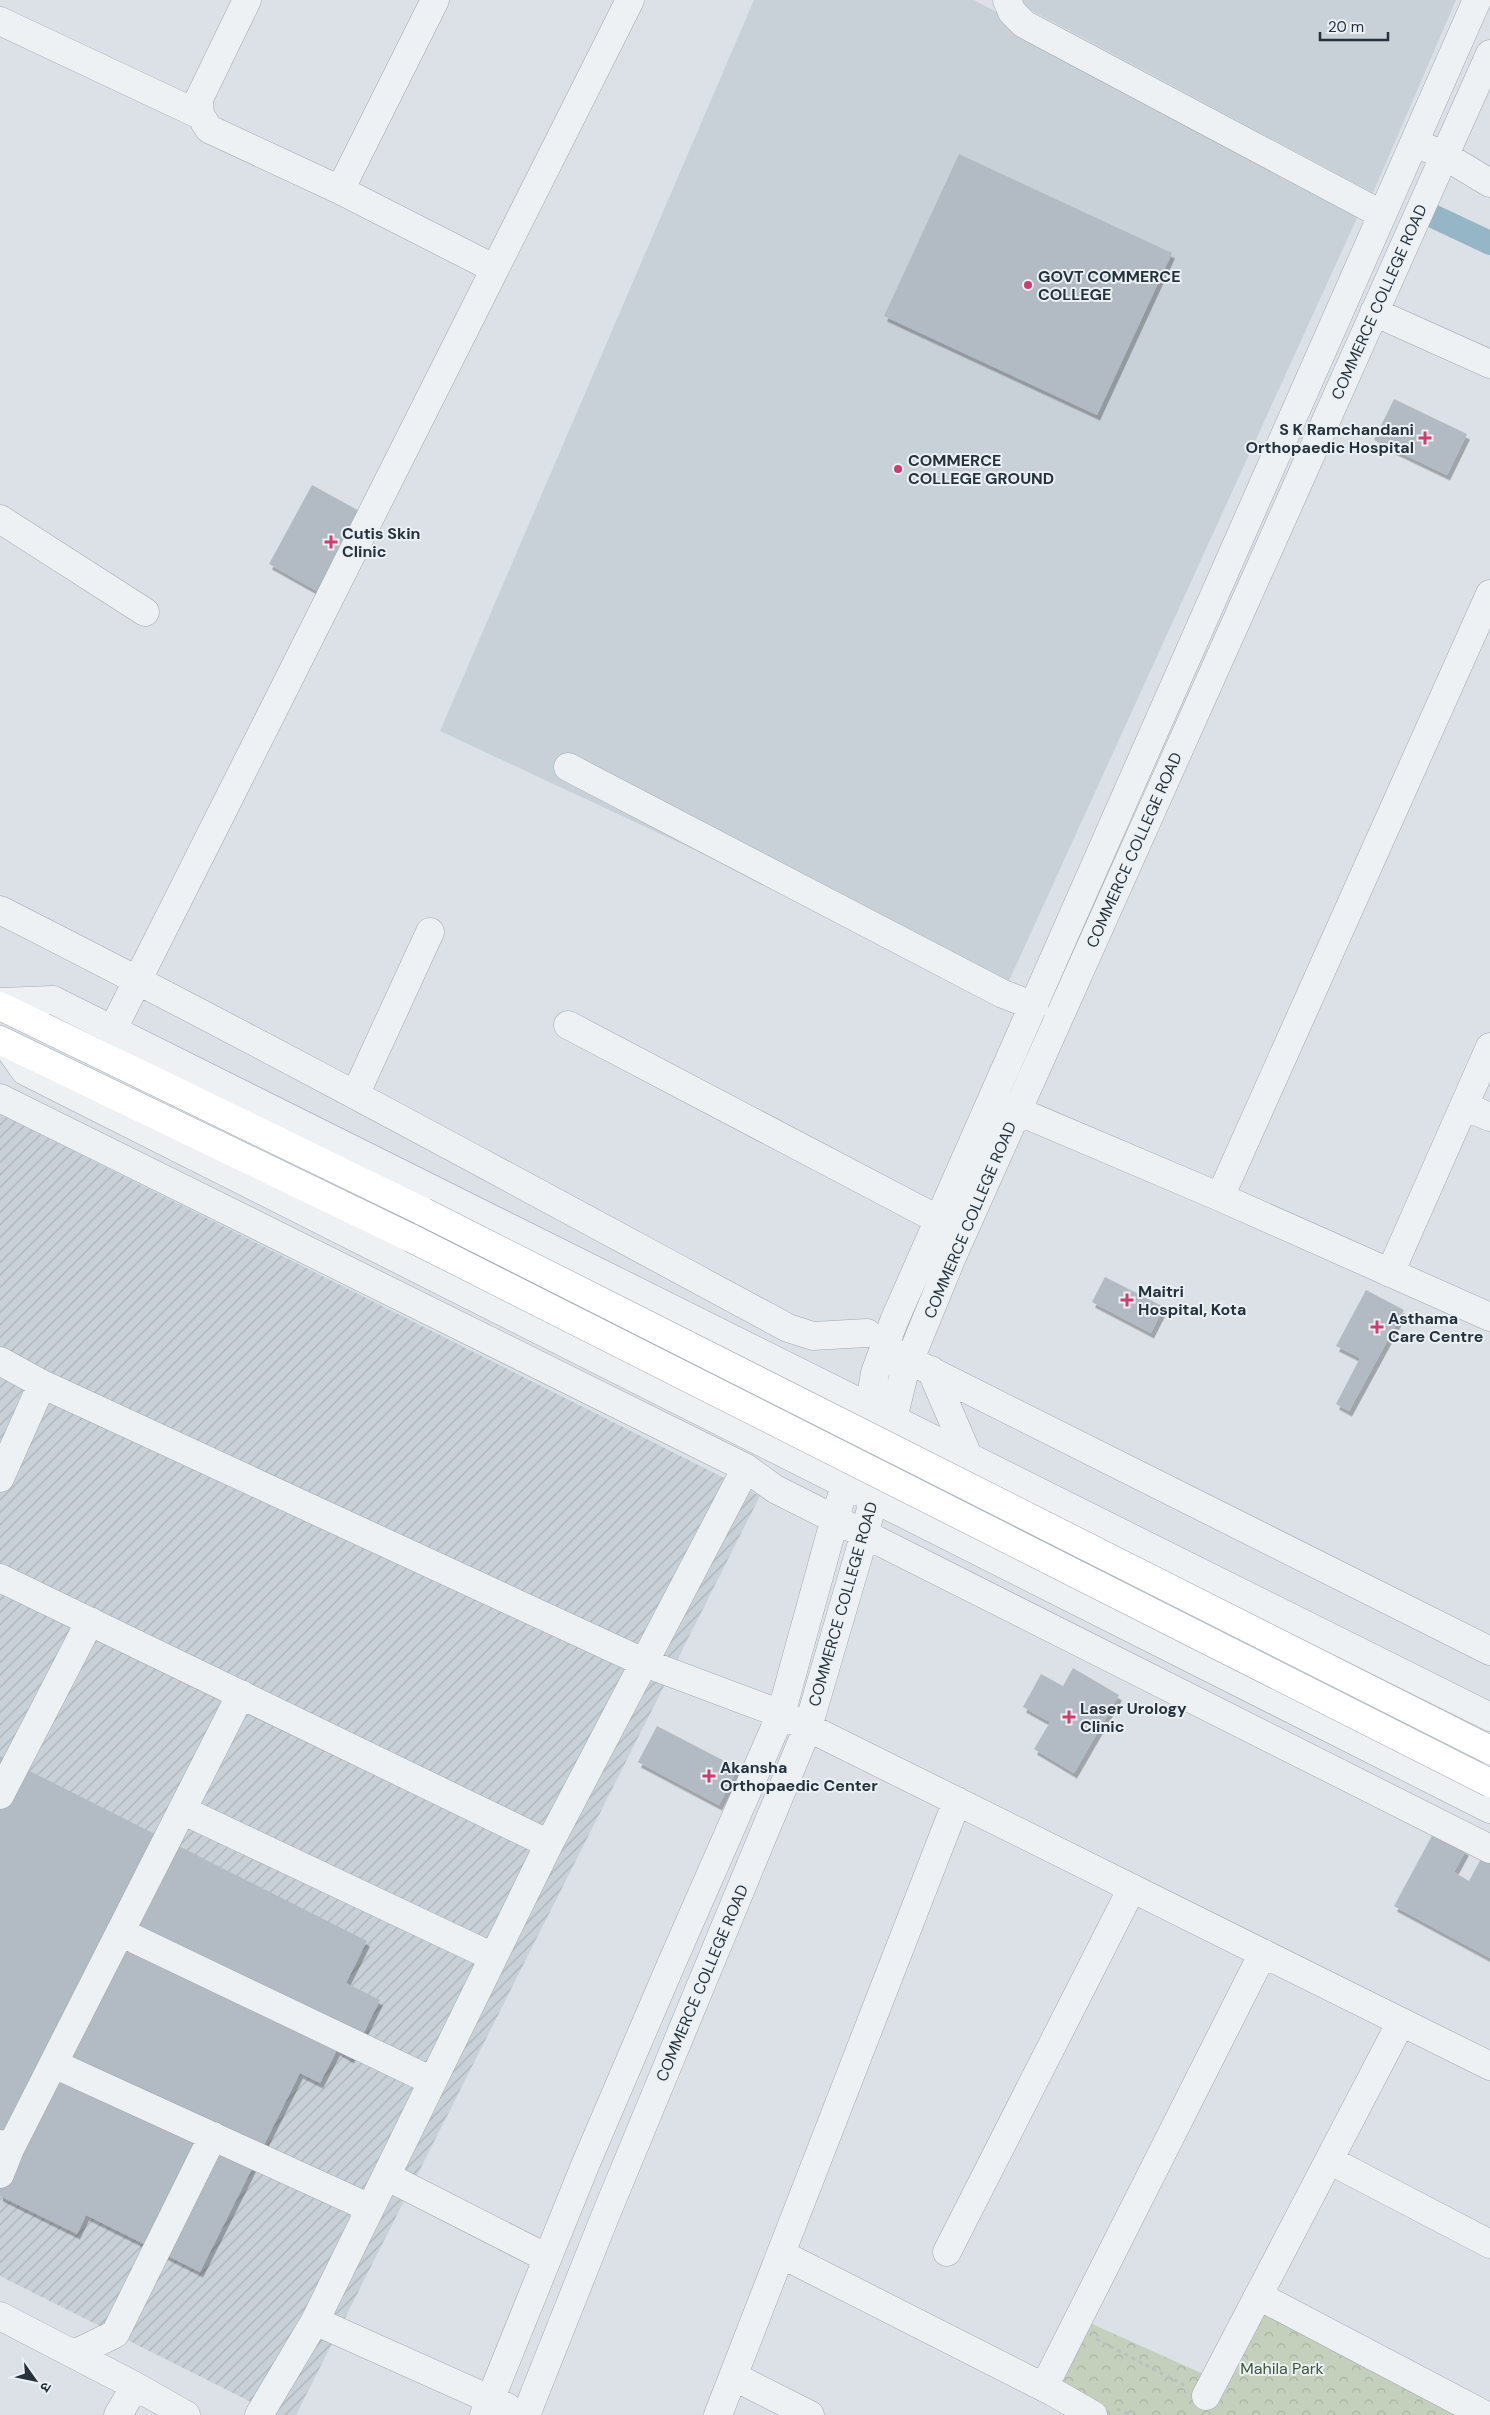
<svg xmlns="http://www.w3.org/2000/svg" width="1490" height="2415" font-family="'DM Sans','Noto Sans Devanagari',sans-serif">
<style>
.built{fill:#c9d1d8}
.industrial{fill:url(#industrial-furrows)}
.park{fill:url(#park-crowns)}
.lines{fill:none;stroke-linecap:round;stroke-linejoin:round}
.canal{stroke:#95b6c7;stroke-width:24}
.building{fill:#b2bbc3;filter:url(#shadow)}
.minor-casing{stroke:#a1a9b0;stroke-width:29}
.major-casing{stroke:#9ba8b2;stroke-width:29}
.path{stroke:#babfc4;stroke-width:3;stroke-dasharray:4 4;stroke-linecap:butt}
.minor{stroke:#eef1f4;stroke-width:28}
.major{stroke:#fff;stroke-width:28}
.major-bridge-casing{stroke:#9ba8b2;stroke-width:29;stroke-linecap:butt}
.major-bridge{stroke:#fff;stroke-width:28}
.poi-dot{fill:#ce3d6e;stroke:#eaf0f4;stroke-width:2}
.labels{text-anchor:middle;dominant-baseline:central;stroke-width:4;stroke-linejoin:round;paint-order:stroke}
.poi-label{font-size:16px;font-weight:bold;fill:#25323c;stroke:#eaf0f4;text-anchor:start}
.street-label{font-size:16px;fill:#25323c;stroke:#eaf0f4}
.park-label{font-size:16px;fill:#405832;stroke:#eaf0f4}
</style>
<defs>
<pattern id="industrial-furrows" width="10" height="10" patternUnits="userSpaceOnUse" patternTransform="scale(1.25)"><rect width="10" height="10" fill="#c9d1d8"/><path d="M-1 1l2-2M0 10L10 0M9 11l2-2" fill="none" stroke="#acb4ba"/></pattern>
<pattern id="park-crowns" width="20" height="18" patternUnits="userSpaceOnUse" patternTransform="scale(1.25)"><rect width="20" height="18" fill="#c5d0bc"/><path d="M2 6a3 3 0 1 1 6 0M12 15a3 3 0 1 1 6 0" fill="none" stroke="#a9b3a2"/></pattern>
<filter id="shadow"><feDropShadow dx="3" dy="5.5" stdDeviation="0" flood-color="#0004"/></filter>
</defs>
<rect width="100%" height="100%" fill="#dbe1e6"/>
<path class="built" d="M 754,0 L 974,0 L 1362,207 L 1003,994 L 440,731 Z
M 1012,0 L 1456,0 L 1373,193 Z"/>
<path class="industrial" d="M 0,1114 L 760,1496 L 296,2415 L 277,2415 L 0,2276 Z"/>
<path class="park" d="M 1263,2305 L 1475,2415 L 1099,2415 L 1053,2392 L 1079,2318 L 1221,2382 Z"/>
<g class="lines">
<path class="canal" d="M 1420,210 L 1490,243"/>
</g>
<path class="building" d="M 959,154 L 1172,253 L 1097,415 L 884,316 Z
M 1394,399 L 1467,434 L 1447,475 L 1374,440 Z
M 312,485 L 363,513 L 319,592 L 269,564 Z
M 1105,1277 L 1164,1307 L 1151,1333 L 1092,1302 Z
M 1366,1290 L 1404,1310 L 1349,1411 L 1336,1404 L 1360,1358 L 1336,1346 Z
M 1073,1668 L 1119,1695 L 1074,1773 L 1034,1749 L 1050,1722 L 1023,1707 L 1041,1674 L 1063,1686 Z
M 657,1726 L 738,1768 L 719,1805 L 638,1762 Z
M 0,1756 L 367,1941 L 346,1983 L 380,2000 L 351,2058 L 337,2050 L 320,2083 L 300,2073 L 200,2272 L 86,2215 L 77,2234 L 0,2196 Z
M 1434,1832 L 1466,1850 L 1454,1872 L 1469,1881 L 1482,1857 L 1490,1862 L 1490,1958 L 1394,1906 Z"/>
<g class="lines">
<g class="minor-casing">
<path id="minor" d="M 247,0 L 199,99 L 200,115 L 209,129 L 340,190 L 495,269
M 1007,0 L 1012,12 L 1024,24 L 1381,214
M 0,21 L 200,115
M 1427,148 L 1445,156 L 1490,183
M 340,190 L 435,0
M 1374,312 L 1490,364
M 0,519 L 145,612
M 568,767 L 1003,994 L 1034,1006
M 0,910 C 265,1044 526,1187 788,1328 L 813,1336 L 867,1333
M 0,1002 L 53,1000 L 1490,1717
M 568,1025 L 939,1220
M 113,1029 L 630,0
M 5,1043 L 25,1071 L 1490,1809
M 355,1095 L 430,932
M 0,1098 L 746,1468 L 775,1489 L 1490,1849
M 1001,1104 L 1220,1197 L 1490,1317
M 1464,1106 L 1490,1117
M 1220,1197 L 1490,594
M 1390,1273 L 1490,1047
M 895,1353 L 1490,1651
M 0,1361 L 42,1384 L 645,1663 L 781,1714 L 1490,2066
M 931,1370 L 969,1458
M 0,1478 L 42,1384
M 0,1578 L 549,1844
M 0,1795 L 90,1621
M 182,1810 L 493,1957
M 120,1932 L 432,2081
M 54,2064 L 370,2208
M 0,2144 L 10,2149 L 0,2174
M 10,2149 L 241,1694
M 1329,2160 L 1490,2244
M 386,2176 L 547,2258
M 947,2252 L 1132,1888
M 781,2254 L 1053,2392 L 1093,2415
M 1259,2296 L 1485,2415
M 0,2316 L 135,2386
M 315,2321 L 507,2407
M 74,2354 L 115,2334 L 213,2136
M 733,2376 L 810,2415
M 1044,2387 L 1263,1953
M 1206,2396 L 1401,2022
M 118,2415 L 135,2386 L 186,2415
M 259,2415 L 315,2321 L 549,1844 L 746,1468
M 484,2415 L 586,2163 L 670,1967 L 781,1714 L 835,1518 L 869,1408 L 875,1373 L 894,1321 L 1477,0
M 526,2415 L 604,2219 L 808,1727 L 865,1533 L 904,1374 L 952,1257 L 1490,54
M 718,2415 L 957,1801"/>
</g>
<g class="major-casing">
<path id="major" d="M 0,1006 L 424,1212
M 0,1040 L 411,1238"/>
</g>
<path class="path" d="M 1096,2339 L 1184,2385
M 1117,2409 L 1130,2415"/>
<use href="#minor" class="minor"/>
<use href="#major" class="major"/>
<g class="major-bridge-casing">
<path id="major-bridge" d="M 424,1212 L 1490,1750
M 411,1238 L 1490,1783"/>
</g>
<use href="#major-bridge" class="major-bridge"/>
</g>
<g class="poi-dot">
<circle cx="1028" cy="285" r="5"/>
<path d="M1422.5 430.5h5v5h5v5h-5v5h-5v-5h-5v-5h5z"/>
<circle cx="898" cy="469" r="5"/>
<path d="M328.5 534.5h5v5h5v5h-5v5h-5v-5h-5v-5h5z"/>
<path d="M1124.5 1292.5h5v5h5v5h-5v5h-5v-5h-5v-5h5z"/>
<path d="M1374.5 1319.5h5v5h5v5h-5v5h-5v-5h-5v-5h5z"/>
<path d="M1066.5 1709.5h5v5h5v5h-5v5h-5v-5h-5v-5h5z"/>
<path d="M706.5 1768.5h5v5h5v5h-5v5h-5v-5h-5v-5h5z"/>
</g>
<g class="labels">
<g class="poi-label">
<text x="1038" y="276">GOVT COMMERCE<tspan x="1038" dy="18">COLLEGE</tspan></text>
<text x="1414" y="429" text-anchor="end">S K Ramchandani<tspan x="1414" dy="18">Orthopaedic Hospital</tspan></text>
<text x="908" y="460">COMMERCE<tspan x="908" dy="18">COLLEGE GROUND</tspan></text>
<text x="342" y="533">Cutis Skin<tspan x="342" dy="18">Clinic</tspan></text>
<text x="1138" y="1291">Maitri<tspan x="1138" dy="18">Hospital, Kota</tspan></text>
<text x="1388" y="1318">Asthama<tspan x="1388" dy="18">Care Centre</tspan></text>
<text x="1080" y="1708">Laser Urology<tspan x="1080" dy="18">Clinic</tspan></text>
<text x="720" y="1767">Akansha<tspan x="720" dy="18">Orthopaedic Center</tspan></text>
</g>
<g class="street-label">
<text transform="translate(1379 302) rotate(-66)">COMMERCE COLLEGE ROAD</text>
<text transform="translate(1134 850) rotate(-66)">COMMERCE COLLEGE ROAD</text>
<text transform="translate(970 1220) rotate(-67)">COMMERCE COLLEGE ROAD</text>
<text transform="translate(843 1604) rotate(-74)">COMMERCE COLLEGE ROAD</text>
<text transform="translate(702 1983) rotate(-67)">COMMERCE COLLEGE ROAD</text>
</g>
<g class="park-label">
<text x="1282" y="2368">Mahila Park</text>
</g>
</g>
<g transform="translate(35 2380) rotate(123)" stroke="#eaf0f4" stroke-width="4" paint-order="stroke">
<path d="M0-4L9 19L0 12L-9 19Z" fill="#25323c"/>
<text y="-8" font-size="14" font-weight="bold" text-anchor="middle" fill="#25323c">उ</text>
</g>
<path d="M1320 32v8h68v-8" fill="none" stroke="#25323c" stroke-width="2.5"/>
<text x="1328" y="32" font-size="15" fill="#25323c" stroke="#eaf0f4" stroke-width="4" paint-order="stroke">20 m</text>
</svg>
